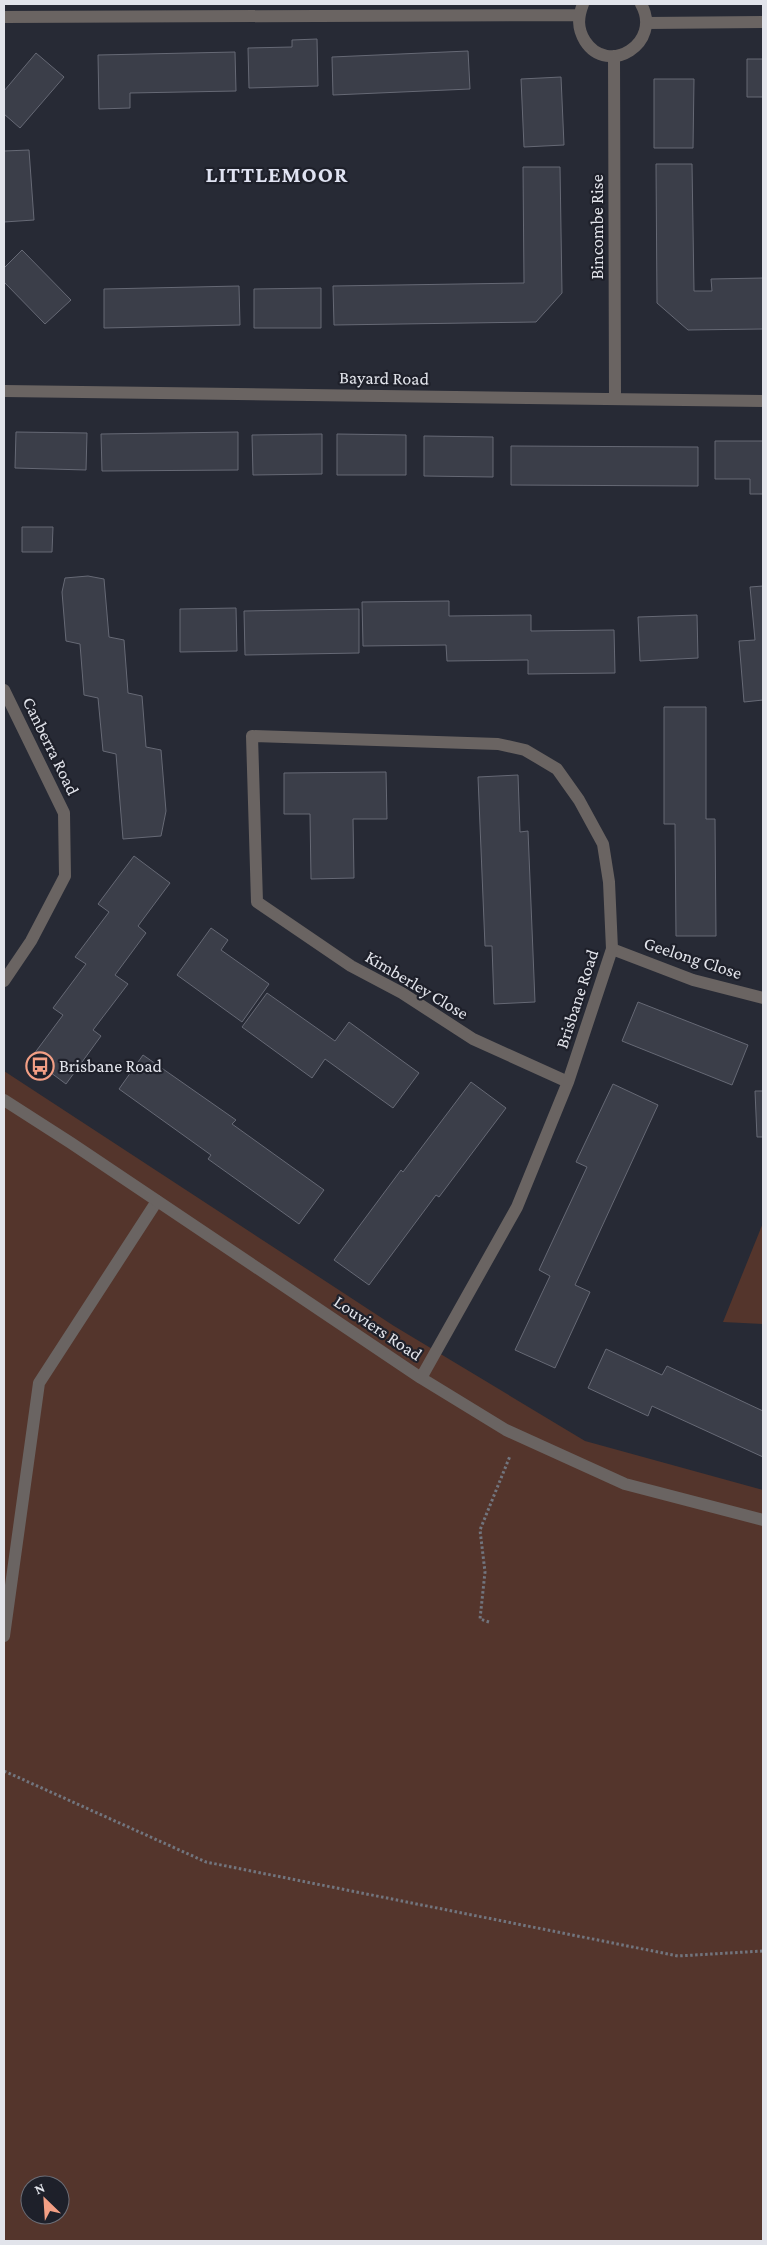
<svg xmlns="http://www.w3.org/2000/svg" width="767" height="2245" font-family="'Crimson Pro',serif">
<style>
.green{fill:#54352c;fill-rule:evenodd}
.building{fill:#3b3e49;stroke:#666975}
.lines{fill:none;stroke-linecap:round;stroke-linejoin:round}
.path{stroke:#72757e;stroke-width:3;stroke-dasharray:2.5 2.5;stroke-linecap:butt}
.service{stroke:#6a6462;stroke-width:12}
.minor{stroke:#6a6462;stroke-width:12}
.labels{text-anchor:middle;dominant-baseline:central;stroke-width:4.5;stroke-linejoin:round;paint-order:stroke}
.street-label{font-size:18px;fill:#e2e4eb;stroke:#1e202a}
.poi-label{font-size:18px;fill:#e2e4eb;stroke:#1e202a;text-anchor:start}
.district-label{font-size:22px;font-weight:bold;letter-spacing:1px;fill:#e0e3f2;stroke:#1e202a}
</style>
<rect width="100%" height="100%" fill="#272a35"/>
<path class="green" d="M 4,1071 L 394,1326 L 585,1441 L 763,1490 L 763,2241 L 4,2241 ZM 30,2185 L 60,2185 L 60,2215 L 30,2215 Z
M 763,1223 L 763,1324 L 723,1322 Z"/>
<path class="building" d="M 317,39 L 318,86 L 249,88 L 248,48 L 292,47 L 292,40 Z
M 468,51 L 470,89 L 333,95 L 332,57 Z
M 235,52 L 236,91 L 130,93 L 130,108 L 99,109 L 98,55 Z
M 36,53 L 64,77 L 20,128 L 4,114 L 4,91 Z
M 747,59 L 763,59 L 763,97 L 747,97 Z
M 561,77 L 564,145 L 524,147 L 521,79 Z
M 654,79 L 694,79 L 693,148 L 654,148 Z
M 29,150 L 34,220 L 4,222 L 4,151 Z
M 656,164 L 692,164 L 694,291 L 712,291 L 711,279 L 763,278 L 763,329 L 688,330 L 657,303 Z
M 523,167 L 560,167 L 562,293 L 536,322 L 334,325 L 333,286 L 524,283 Z
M 22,250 L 71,300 L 45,324 L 4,282 L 4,268 Z
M 239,286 L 240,325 L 104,328 L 104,289 Z
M 321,288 L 321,328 L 254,328 L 254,289 Z
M 16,432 L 87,433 L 86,470 L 15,468 Z
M 238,432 L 238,470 L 102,471 L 101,434 Z
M 322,434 L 322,474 L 253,475 L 252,435 Z
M 337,434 L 406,435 L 406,475 L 337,475 Z
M 424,436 L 493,437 L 493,477 L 424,476 Z
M 715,441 L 763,441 L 763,494 L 750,494 L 750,479 L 715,479 Z
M 511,446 L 698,447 L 698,486 L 511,485 Z
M 22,527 L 53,527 L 52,552 L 22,552 Z
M 88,576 L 104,579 L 109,637 L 124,640 L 128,693 L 142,696 L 146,747 L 161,750 L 166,811 L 161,836 L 123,839 L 116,754 L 103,751 L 98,698 L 84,695 L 80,644 L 66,641 L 62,592 L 65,578 Z
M 763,586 L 763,700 L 744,702 L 739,641 L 755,640 L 750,587 Z
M 449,601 L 449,616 L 531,615 L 531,631 L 614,630 L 615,673 L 528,674 L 528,660 L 447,661 L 446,645 L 363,646 L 362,602 Z
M 236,608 L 237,651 L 180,652 L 180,609 Z
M 359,609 L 359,653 L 245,655 L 244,611 Z
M 697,615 L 698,658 L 640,661 L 638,617 Z
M 664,707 L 706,707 L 706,819 L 715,819 L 716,936 L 676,936 L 675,824 L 664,824 Z
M 386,772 L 387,819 L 353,819 L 354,878 L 311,879 L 310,814 L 284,814 L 284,773 Z
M 518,775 L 520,832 L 528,831 L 535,1002 L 494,1004 L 492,946 L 485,946 L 478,777 Z
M 134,856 L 170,883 L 138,926 L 146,933 L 115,975 L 128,984 L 93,1030 L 101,1036 L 66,1084 L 31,1058 L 63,1015 L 53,1008 L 86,964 L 75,957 L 109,912 L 98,904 Z
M 211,928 L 228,940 L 221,950 L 269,984 L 242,1022 L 177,975 Z
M 267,993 L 335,1041 L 349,1022 L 419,1073 L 393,1108 L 325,1059 L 312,1078 L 242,1027 Z
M 638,1002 L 748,1045 L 732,1085 L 622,1041 Z
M 143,1055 L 236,1120 L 232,1124 L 324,1190 L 299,1224 L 208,1159 L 211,1155 L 119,1089 Z
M 471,1082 L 506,1108 L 439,1197 L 436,1195 L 369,1285 L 334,1260 L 401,1170 L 403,1172 Z
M 613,1084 L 658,1105 L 575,1285 L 590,1292 L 555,1368 L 515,1350 L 550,1276 L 539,1270 L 587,1167 L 576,1162 Z
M 755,1091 L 763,1091 L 763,1137 L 757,1137 Z
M 606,1349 L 662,1375 L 667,1366 L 763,1411 L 763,1457 L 652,1406 L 648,1416 L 588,1388 Z"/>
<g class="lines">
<path class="path" d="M 489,1622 L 480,1619 L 485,1572 L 480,1530 L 510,1456
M 4,1771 L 206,1862 L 678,1956 L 763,1951"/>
<path class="service" d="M 612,949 L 693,980 L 763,998
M 4,1636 L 39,1383 L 157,1201"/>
<path class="minor" d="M 583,4 C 578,17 577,28 585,41 C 608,77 663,43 641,4
M 4,17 L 579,15
M 647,23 L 763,22
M 614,56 L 615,399
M 4,391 L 763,401
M 4,690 L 64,813 L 65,876 L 31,941 L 4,981
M 4,1100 L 71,1143 L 421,1378 L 506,1430 L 625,1484 L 763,1520
M 421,1378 L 517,1207 L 568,1082 L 612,949 L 609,882 L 603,844 L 579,800 L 557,769 L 525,750 L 498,744 L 252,736 L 257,902 L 351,966 L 402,993 L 473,1039 L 568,1082"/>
</g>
<defs>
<g id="bus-ring" transform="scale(1.4375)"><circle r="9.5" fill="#1e202a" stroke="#f39f85" stroke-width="1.5"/><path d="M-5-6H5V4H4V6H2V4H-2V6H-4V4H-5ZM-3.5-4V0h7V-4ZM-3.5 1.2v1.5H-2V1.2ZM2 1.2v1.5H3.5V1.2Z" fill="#f39f85"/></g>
</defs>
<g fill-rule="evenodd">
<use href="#bus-ring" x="40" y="1066"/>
</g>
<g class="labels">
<g class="street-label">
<text transform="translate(597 227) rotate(-90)">Bincombe Rise</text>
<text transform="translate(384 378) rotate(1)">Bayard Road</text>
<text transform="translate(51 746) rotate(64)">Canberra Road</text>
<text transform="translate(693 958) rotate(18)">Geelong Close</text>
<text transform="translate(417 985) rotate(31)">Kimberley Close</text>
<text transform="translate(577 999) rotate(-72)">Brisbane Road</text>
<text transform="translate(378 1328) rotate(34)">Louviers Road</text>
</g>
<g class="poi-label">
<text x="59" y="1066">Brisbane Road</text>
</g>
<g class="district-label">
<text x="277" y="174">LITTLEMOOR</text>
</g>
</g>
<rect width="767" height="2245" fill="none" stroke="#e2e4eb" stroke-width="10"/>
<g transform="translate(45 2200) rotate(335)"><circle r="24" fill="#1e202a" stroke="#6c6e77"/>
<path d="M0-4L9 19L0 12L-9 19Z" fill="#f39f85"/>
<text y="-8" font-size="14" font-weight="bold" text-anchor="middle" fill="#e2e4eb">N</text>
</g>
</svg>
